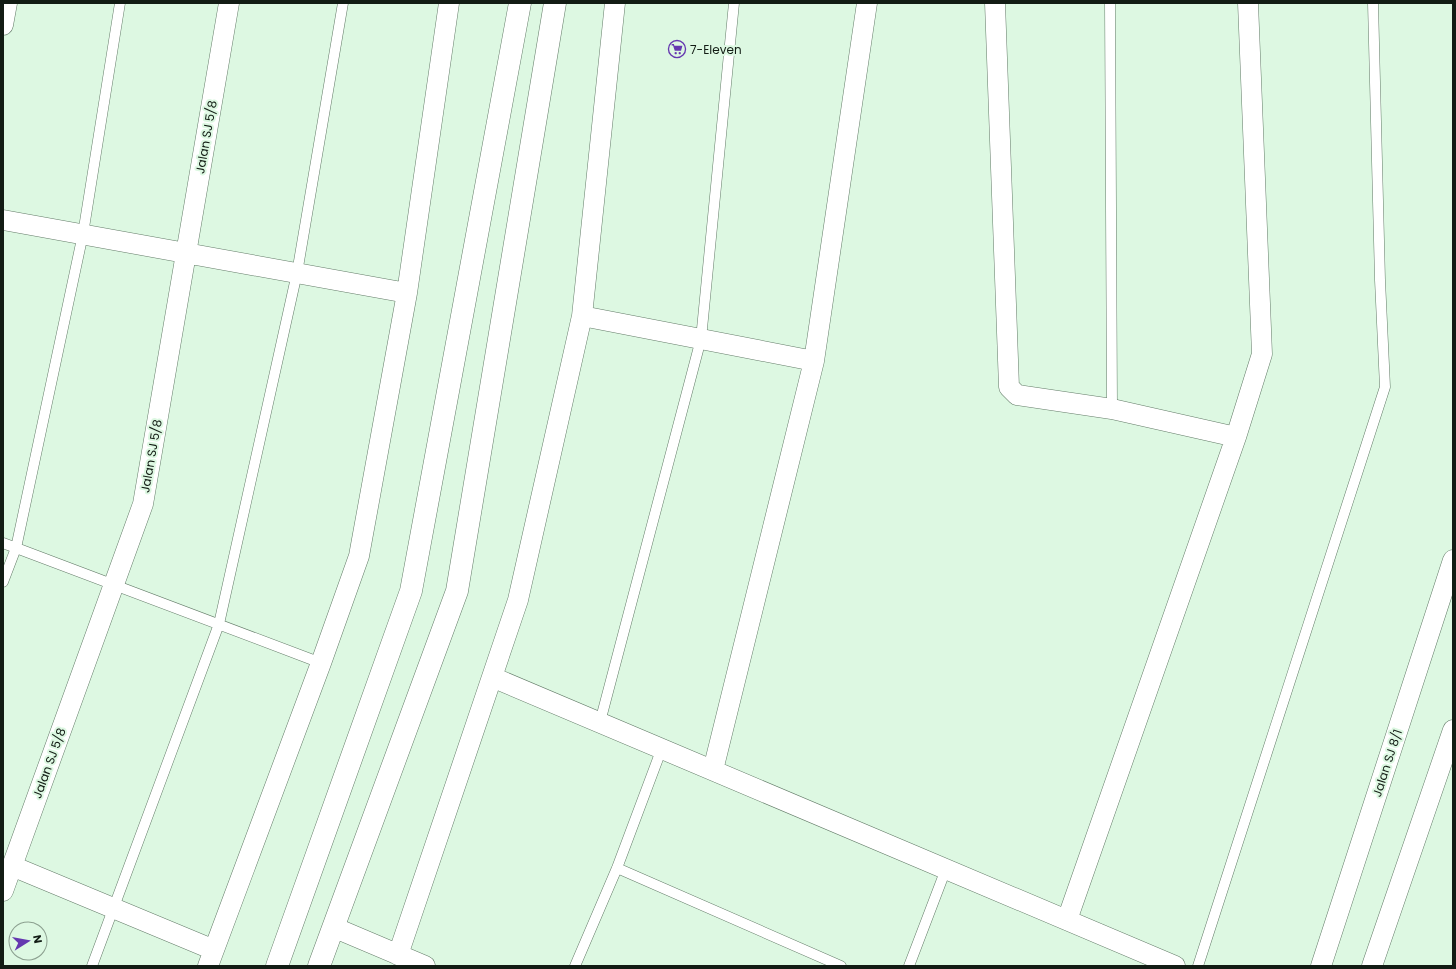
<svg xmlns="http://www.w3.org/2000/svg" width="1456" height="969" font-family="Poppins,sans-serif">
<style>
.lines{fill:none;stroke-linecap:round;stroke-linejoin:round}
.service-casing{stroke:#647c69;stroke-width:11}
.minor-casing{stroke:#647c69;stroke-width:21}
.tertiary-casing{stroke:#647c69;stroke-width:23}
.service{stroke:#fff;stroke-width:10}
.minor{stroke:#fff;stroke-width:20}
.tertiary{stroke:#fff;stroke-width:22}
.labels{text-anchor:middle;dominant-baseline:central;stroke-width:4;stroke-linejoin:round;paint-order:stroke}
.poi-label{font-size:12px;fill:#121c14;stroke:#ddf8e2;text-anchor:start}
.street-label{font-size:12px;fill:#121c14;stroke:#ddf8e2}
</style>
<rect width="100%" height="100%" fill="#ddf8e2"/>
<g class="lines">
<g class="service-casing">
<path id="service" d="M 1110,3 L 1112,409
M 3,543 L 321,663
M 3,582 L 16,548 L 83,234 L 120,3
M 600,722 L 701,339 L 734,3
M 617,868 L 841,966
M 92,966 L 219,624 L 297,273 L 343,3
M 575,966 L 617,868 L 662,748
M 909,966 L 946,869
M 1198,966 L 1385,387 L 1380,280 L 1373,3"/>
</g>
<g class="minor-casing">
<path id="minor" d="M 995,3 L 1009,387 L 1017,395 L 1112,409 L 1236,437
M 3,25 L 7,3
M 3,220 L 407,293
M 582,316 L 814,361
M 492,677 L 1175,966
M 713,770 L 814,361 L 867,3
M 12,866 L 214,950
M 3,891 L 143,504 L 229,3
M 1067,920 L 1236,437 L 1262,354 L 1248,3
M 333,927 L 425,966
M 398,955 L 518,600 L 582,316 L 615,3
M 208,966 L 321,663 L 359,556 L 407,293 L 449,3
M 1321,966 L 1453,560
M 1372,966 L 1453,730"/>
</g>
<g class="tertiary-casing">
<path id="tertiary" d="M 277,966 L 411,591 L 520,3
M 319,966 L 457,591 L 555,3"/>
</g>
<use href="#service" class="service"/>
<use href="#minor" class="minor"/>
<use href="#tertiary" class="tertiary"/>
</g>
<defs>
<g id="supermarket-ring" transform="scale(0.9)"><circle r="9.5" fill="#ddf8e2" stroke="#6538b0" stroke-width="1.5"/><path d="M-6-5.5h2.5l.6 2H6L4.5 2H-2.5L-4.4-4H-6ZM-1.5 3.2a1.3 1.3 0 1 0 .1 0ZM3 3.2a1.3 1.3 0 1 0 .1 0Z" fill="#6538b0"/></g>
</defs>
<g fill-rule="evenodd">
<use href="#supermarket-ring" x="677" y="49"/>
</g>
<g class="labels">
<g class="poi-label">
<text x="690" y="49">7-Eleven</text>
</g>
<g class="street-label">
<text transform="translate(206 137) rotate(-80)">Jalan SJ 5/8</text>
<text transform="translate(151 456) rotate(-80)">Jalan SJ 5/8</text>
<text transform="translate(49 763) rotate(-70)">Jalan SJ 5/8</text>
<text transform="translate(1387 763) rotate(-72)">Jalan SJ 8/1</text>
</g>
</g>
<rect width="1456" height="969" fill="none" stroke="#121c14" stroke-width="8"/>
<g transform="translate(28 941) rotate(79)"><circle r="19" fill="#ddf8e2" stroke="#8ca090"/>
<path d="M0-3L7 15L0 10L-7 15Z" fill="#6538b0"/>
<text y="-6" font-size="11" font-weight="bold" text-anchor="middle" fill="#121c14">N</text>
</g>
</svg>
